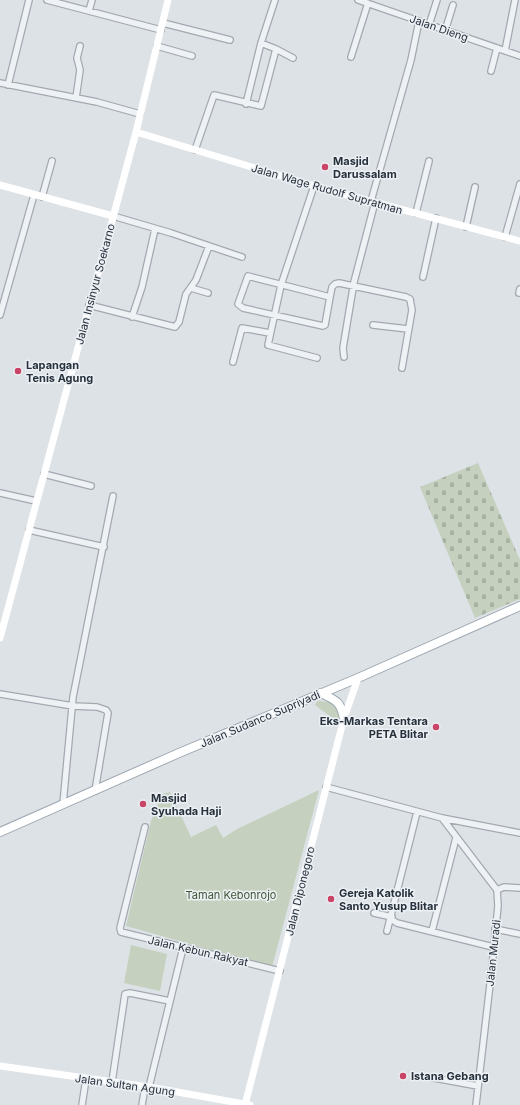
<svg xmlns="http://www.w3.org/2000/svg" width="520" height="1105" font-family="Inter,sans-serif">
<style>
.green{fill:#c5d0be}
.cemetery{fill:url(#cemetery-stones)}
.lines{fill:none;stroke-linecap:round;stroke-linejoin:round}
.street-casing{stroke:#a3a9b0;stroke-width:8}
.primary-casing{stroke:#9ca7b2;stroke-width:10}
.street{stroke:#eff2f5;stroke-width:5.5}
.secondary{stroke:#fff;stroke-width:7}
.primary{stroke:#fff;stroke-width:8}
.poi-dot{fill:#c94466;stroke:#ecf0f4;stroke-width:1.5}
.labels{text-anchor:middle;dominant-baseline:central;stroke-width:3;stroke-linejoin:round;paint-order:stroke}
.street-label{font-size:11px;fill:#27313c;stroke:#ecf0f4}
.poi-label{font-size:11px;font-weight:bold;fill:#27313c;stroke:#ecf0f4;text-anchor:start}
.park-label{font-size:11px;fill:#3f5735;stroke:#ecf0f4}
</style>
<defs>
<pattern id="cemetery-stones" width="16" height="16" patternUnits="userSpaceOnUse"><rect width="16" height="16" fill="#c5d0be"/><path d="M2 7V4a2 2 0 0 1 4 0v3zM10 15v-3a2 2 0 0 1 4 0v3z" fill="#a9b3a4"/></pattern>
</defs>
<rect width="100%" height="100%" fill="#dde2e6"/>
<path class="green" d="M 317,701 C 327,701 346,704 338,718 L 331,717 L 315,705 Z
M 319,790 L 272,967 L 126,926 L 151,821 L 162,794 L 170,792 L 191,837 L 216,825 L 223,838 L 237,829 Z
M 131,945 L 167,954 L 160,991 L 124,983 Z"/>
<path class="cemetery" d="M 478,463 L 520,560 L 520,599 L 475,618 L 420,487 Z"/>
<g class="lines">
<g class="street-casing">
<path id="street" d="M 47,0 L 161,30
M 358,0 L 520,56
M 89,11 L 92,0
M 163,23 L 230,40
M 429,25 L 437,0
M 445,31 L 453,5
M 157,46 L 192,56
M 276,49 L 293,58
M 505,51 L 515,0
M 351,57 L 368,3
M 491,71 L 497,48
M 0,83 L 97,102 L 140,114
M 8,85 L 29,0
M 76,98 L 80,70 L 77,58 L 80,46
M 246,104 L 261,43
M 195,150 L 214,95 L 261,106 L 276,49 L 261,43 L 275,0
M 314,186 L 281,285 L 268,345 L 317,358
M 42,197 L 52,161
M 371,201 L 411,60 L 419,21
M 416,213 L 429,161
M 113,216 L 171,233 L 242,257
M 466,227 L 475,187
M 505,237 L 520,184
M 423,277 L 436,218
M 191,288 L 208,293
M 519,293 L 520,289
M 330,297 L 325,325 L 323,326 L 243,308 L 238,304 L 248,276 L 330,297 L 332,287 L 335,284 L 339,283 L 406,297 L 410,299 L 412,310 L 402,368
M 89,305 L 175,327 L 179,322 L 186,294 L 196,280 L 209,246
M 0,315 L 34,195
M 132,317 L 142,287 L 155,229
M 373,325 L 408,329
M 344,357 L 343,348 L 354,282 L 375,202
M 233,362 L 242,328 L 270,333
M 44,474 L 91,486
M 0,493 L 36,501
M 29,530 L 104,547
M 0,694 L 73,706 L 97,707 L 106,710 L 108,713 L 95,791
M 326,787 L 442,818 L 520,833
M 63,804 L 73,697 L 113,496
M 442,818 L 497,890 L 498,906 L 492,967 L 476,1105
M 145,827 L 120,928 L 121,932 L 280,971
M 497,890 L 504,887 L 520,888
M 374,913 L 392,917
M 391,919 L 397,923 L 493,947
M 495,929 L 520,934
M 387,931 L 417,812
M 432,931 L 456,838
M 429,1077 L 478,1086
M 112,1082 L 125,994 L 130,993 L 170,1001
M 149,1087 L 183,948
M 82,1105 L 86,1079
M 142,1105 L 145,1087"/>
</g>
<g class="primary-casing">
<path id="primary" d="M 321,693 C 337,701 340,701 344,718
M 0,832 L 179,753 L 358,678 L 520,606"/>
</g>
<use href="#street" class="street"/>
<path class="secondary" d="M 136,132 L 314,186 L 520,241
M 0,185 L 113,216
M 0,638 L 136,132 L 168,0
M 0,1066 L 149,1087 L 250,1105
M 245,1105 L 344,718 L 358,678"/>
<use href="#primary" class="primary"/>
</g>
<g class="poi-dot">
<circle cx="325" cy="167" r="4"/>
<circle cx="18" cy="371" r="4"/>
<circle cx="436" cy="727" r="4"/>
<circle cx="143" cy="804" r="4"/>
<circle cx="331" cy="899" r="4"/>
<circle cx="403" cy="1076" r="4"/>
</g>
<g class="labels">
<g class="street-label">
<text transform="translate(439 28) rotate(19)">Jalan Dieng</text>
<text transform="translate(327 189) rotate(16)">Jalan Wage Rudolf Supratman</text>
<text transform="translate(95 284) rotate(-75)">Jalan Insinyur Soekarno</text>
<text transform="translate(260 719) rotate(-23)">Jalan Sudanco Supriyadi</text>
<text transform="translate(300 891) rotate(-76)">Jalan Diponegoro</text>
<text transform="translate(198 951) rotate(13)">Jalan Kebun Rakyat</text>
<text transform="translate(493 953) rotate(-84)">Jalan Muradi</text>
<text transform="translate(125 1085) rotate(8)">Jalan Sultan Agung</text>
</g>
<g class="poi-label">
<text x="333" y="161">Masjid<tspan x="333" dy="13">Darussalam</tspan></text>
<text x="26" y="365">Lapangan<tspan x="26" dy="13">Tenis Agung</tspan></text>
<text x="428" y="721" text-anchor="end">Eks-Markas Tentara<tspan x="428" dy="13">PETA Blitar</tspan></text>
<text x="151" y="798">Masjid<tspan x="151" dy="13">Syuhada Haji</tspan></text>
<text x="339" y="893">Gereja Katolik<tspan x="339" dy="13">Santo Yusup Blitar</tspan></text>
<text x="411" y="1076">Istana Gebang</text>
</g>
<g class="park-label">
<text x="231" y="895">Taman Kebonrojo</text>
</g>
</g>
</svg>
